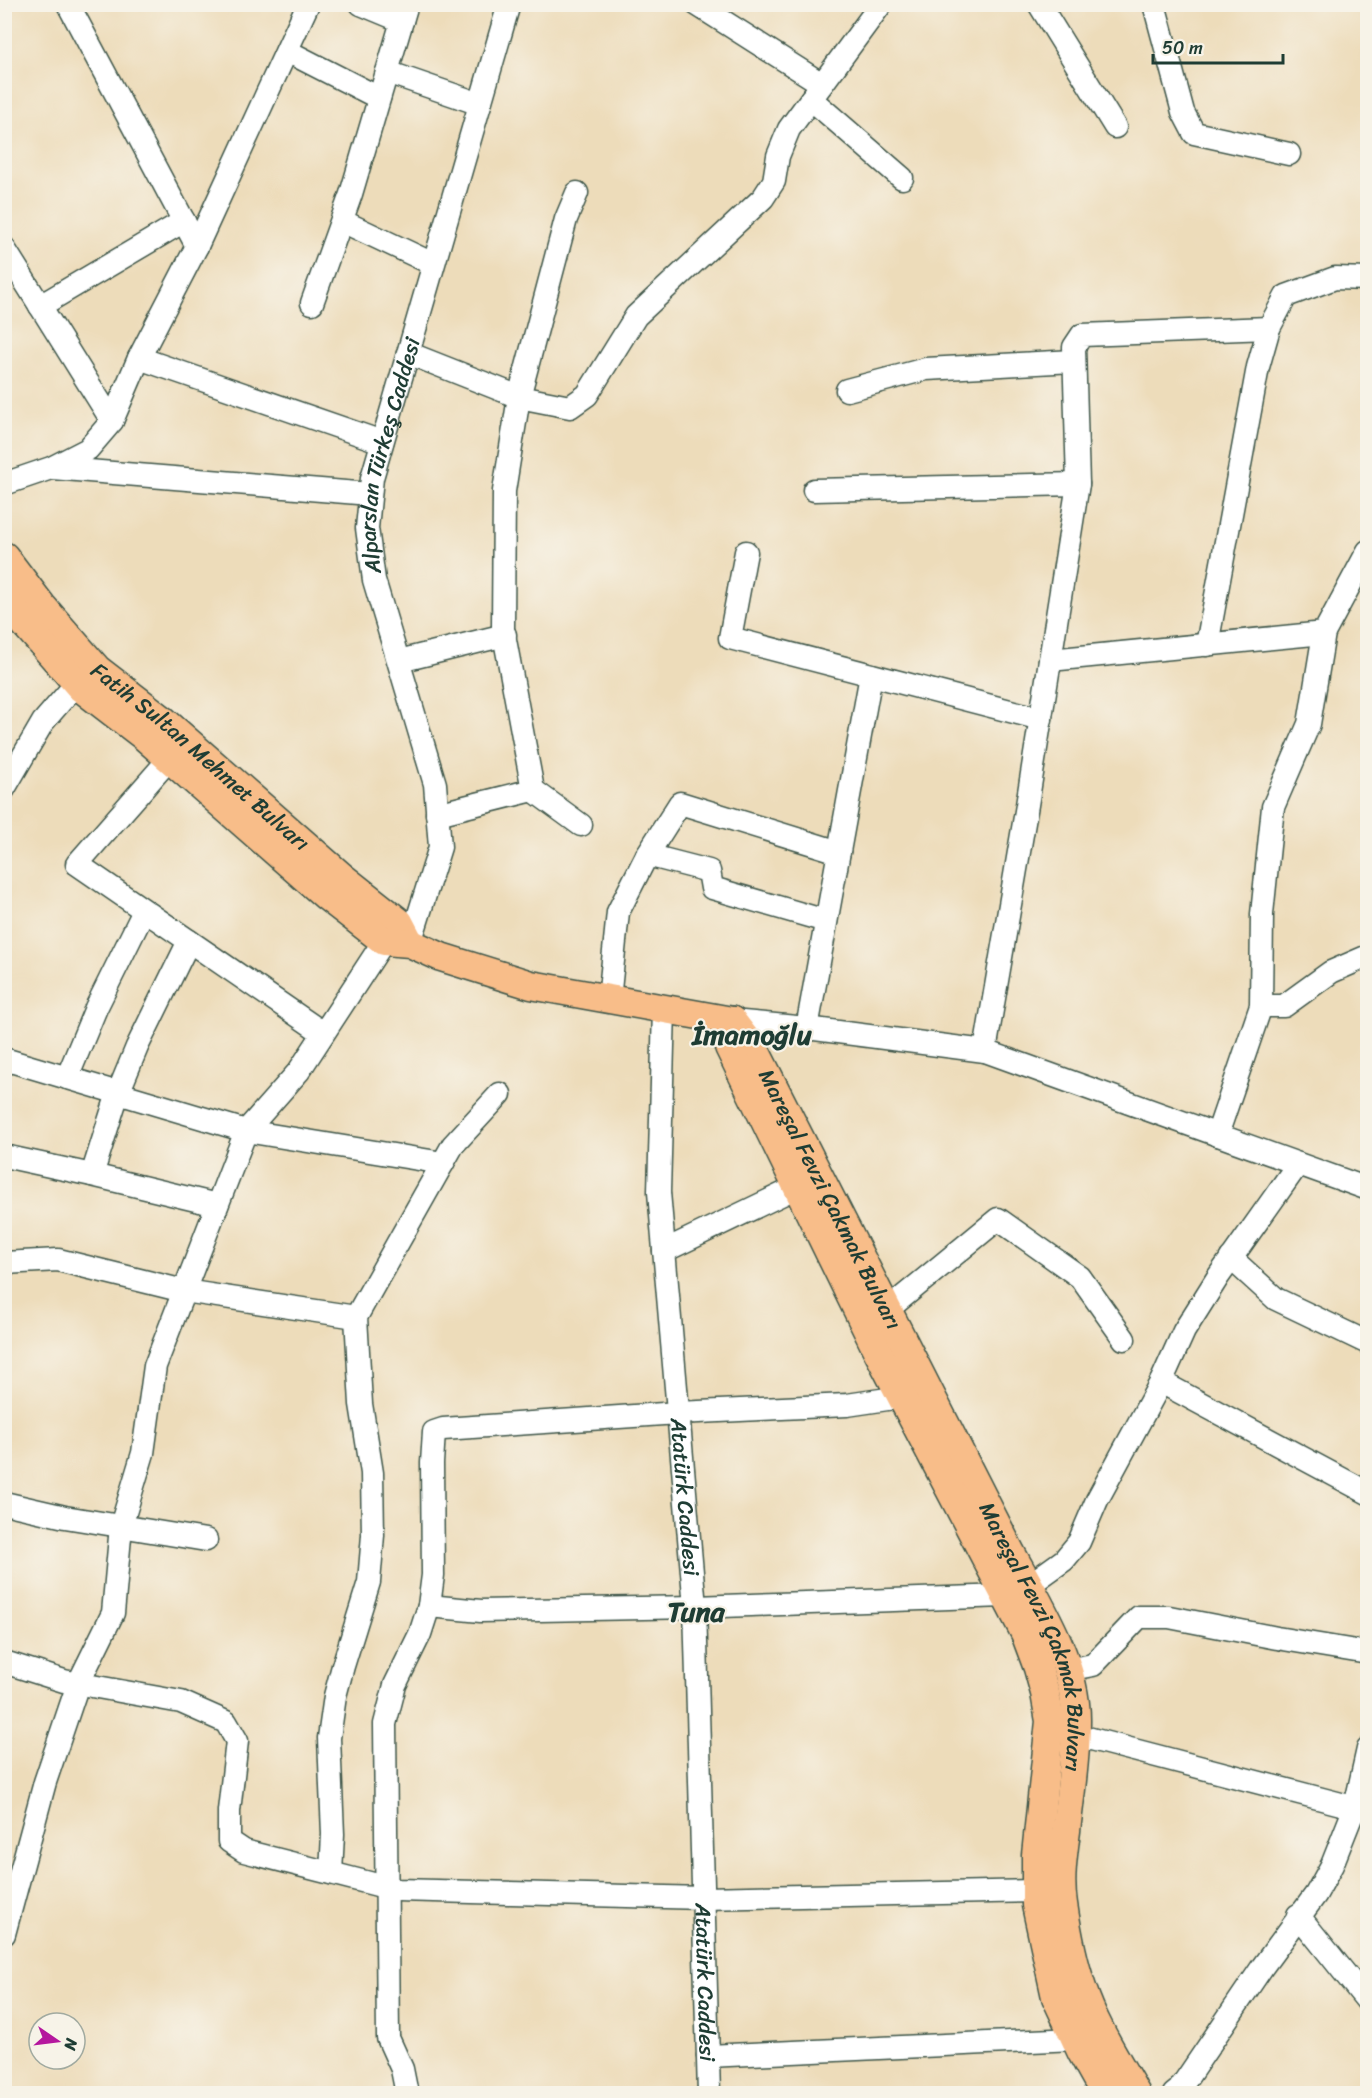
<svg xmlns="http://www.w3.org/2000/svg" width="1372" height="2098" font-family="Sriracha,sans-serif">
<style>
.lines{fill:none;stroke-linecap:round;stroke-linejoin:round}
.minor-casing{stroke:#3e5548;stroke-width:25}
.major-casing{stroke:#3e5548;stroke-width:31}
.minor{stroke:#fff;stroke-width:22}
.major{stroke:#f8bd89;stroke-width:28}
.labels{text-anchor:middle;dominant-baseline:central;stroke-width:4.5;stroke-linejoin:round;paint-order:stroke}
.street-label{font-size:22px;fill:#1f3d34;stroke:#f7f3e8}
.district-label{font-size:28px;font-weight:bold;fill:#1f3d34;stroke:#f7f3e8}
</style>
<rect width="100%" height="100%" fill="#f7f3e8"/>
<filter id="ink" filterUnits="userSpaceOnUse"><feTurbulence type="fractalNoise" baseFrequency=".0167" numOctaves="2"/><feDisplacementMap in="SourceGraphic" scale="12" xChannelSelector="R" yChannelSelector="G"/><feConvolveMatrix kernelMatrix="1 2 1 2 8 2 1 2 1" color-interpolation-filters="sRGB"/></filter>
<filter id="wash" filterUnits="userSpaceOnUse"><feTurbulence type="fractalNoise" baseFrequency=".008" numOctaves="4" result="noise"/><feDisplacementMap in="SourceGraphic" scale="24" xChannelSelector="R" yChannelSelector="G"/><feGaussianBlur stdDeviation="1.35" result="paint"/><feColorMatrix in="noise" values="0 0 0 0 0 0 0 0 0 0 0 0 0 0 0 0 0 1.4 0 .05"/><feComposite in="paint" operator="in"/></filter>
<g filter="url(#wash)">
<rect width="100%" height="100%" fill="#eddcba"/>
</g>
<g filter="url(#ink)">
<g class="lines">
<g class="minor-casing">
<g id="minor">
<path d="M 68,4 L 197,246"/>
<path d="M 361,4 L 402,21"/>
<path d="M 696,4 L 822,84"/>
<path d="M 1039,4 L 1115,127"/>
<path d="M 1154,4 L 1183,112 L 1194,133 L 1289,154"/>
<path d="M 287,51 L 379,98"/>
<path d="M 387,72 L 480,104"/>
<path d="M 811,99 L 902,178"/>
<path d="M 577,193 L 566,219 L 519,397 L 504,491 L 503,629 L 533,790 L 581,825"/>
<path d="M 342,221 L 433,264"/>
<path d="M 4,248 L 112,421"/>
<path d="M 312,303 L 351,194 L 407,4"/>
<path d="M 40,306 L 184,221"/>
<path d="M 408,353 L 519,397 L 570,407 L 587,395 L 636,316 L 763,198 L 774,181 L 778,156 L 789,129 L 881,4"/>
<path d="M 139,358 L 382,442"/>
<path d="M 847,390 L 926,369 L 1074,361"/>
<path d="M 52,468 L 370,494"/>
<path d="M 4,484 L 51,468 L 88,449 L 112,421 L 139,358 L 197,246 L 308,4"/>
<path d="M 814,490 L 1078,484"/>
<path d="M 746,552 L 730,638 L 1041,719"/>
<path d="M 1207,645 L 1258,367 L 1269,328 L 1286,296 L 1335,278 L 1368,279"/>
<path d="M 1050,660 L 1324,633"/>
<path d="M 399,661 L 505,635"/>
<path d="M 170,758 L 77,864 L 323,1033"/>
<path d="M 4,789 L 43,722 L 88,670"/>
<path d="M 437,814 L 533,790"/>
<path d="M 647,855 L 709,871 L 712,888 L 826,921"/>
<path id="s1" d="M 410,943 L 440,847 L 435,784 L 374,580 L 367,528 L 372,478 L 509,4"/>
<path d="M 609,1000 L 618,912 L 647,855 L 680,803 L 839,852"/>
<path d="M 1261,1006 L 1284,1006 L 1331,972 L 1368,956"/>
<path id="s2" d="M 664,1009 L 659,1192 L 695,1607 L 709,2094"/>
<path d="M 732,1021 L 807,1028 L 985,1051 L 1368,1189"/>
<path d="M 807,1028 L 871,675"/>
<path d="M 985,1051 L 1027,805 L 1078,484 L 1074,347 L 1082,335 L 1269,328"/>
<path d="M 4,1059 L 246,1131 L 443,1163"/>
<path d="M 67,1078 L 96,1008 L 144,911"/>
<path d="M 1217,1135 L 1261,1006 L 1262,914 L 1273,807 L 1309,724 L 1324,633 L 1368,551"/>
<path d="M 4,1156 L 92,1175 L 217,1205"/>
<path d="M 92,1175 L 118,1093 L 137,1047 L 189,941"/>
<path d="M 664,1251 L 797,1187"/>
<path d="M 1231,1258 L 1276,1299 L 1368,1343"/>
<path d="M 4,1263 L 58,1260 L 184,1291 L 356,1317"/>
<path d="M 887,1310 L 998,1219 L 1080,1277 L 1124,1339"/>
<path d="M 1161,1382 L 1368,1493"/>
<path d="M 4,1503 L 65,1517 L 206,1540"/>
<path d="M 1029,1585 L 1064,1560 L 1079,1542 L 1097,1500 L 1161,1382 L 1184,1331 L 1218,1277 L 1298,1164"/>
<path d="M 429,1606 L 481,1611 L 695,1607 L 1005,1596"/>
<path d="M 4,1662 L 64,1681 L 181,1702 L 226,1722 L 237,1741 L 229,1811 L 229,1841 L 244,1851 L 397,1890 L 704,1898 L 1036,1891"/>
<path d="M 1066,1670 L 1093,1665 L 1139,1617 L 1169,1617 L 1277,1638 L 1368,1653"/>
<path d="M 1076,1735 L 1368,1811"/>
<path d="M 331,1873 L 333,1834 L 329,1738 L 335,1696 L 343,1666 L 369,1582 L 373,1535 L 372,1473 L 361,1404 L 356,1317 L 453,1145 L 500,1094"/>
<path d="M 1298,1915 L 1368,2002"/>
<path d="M 4,1934 L 45,1782 L 78,1684 L 113,1613 L 121,1526 L 143,1453 L 155,1366 L 246,1131 L 299,1071 L 384,941"/>
<path d="M 708,2056 L 1075,2039 L 1087,2031"/>
<path d="M 407,2094 L 402,2069 L 388,2038 L 385,1724 L 395,1685 L 420,1634 L 429,1606 L 433,1575 L 432,1463 L 434,1432 L 443,1429 L 678,1413 L 847,1405 L 901,1397"/>
<path d="M 1174,2094 L 1179,2090 L 1263,1966 L 1316,1894 L 1332,1865 L 1355,1807 L 1368,1749"/>
</g>
</g>
<g class="major-casing">
<g id="major">
<path id="s3" d="M 4,556 L 42,606 L 97,669 L 162,719 L 342,877 L 399,922 L 410,943"/>
<path d="M 4,598 L 23,622 L 81,688 L 146,738 L 326,896 L 384,941 L 410,943 L 441,957 L 531,985 L 732,1021"/>
<path id="s4" d="M 732,1021 L 756,1052 L 1011,1553 C 1038,1602 1077,1664 1076,1722 C 1076,1758 1070,1795 1066,1831 C 1063,1854 1059,1880 1063,1904 C 1067,1931 1073,1962 1082,1988 C 1094,2025 1117,2060 1136,2094"/>
<path d="M 732,1021 L 729,1047 L 877,1350 L 1025,1633 L 1038,1668 L 1045,1693 L 1050,1721 L 1036,1855 L 1036,1905 L 1056,1997 L 1082,2053 L 1105,2094"/>
</g>
</g>
<use href="#minor" class="minor"/>
<use href="#major" class="major"/>
</g>
</g>
<g class="labels">
<g class="street-label">
<text stroke="none"><textPath href="#s1" startOffset="504">Alparslan Türkeş Caddesi</textPath></text>
<text stroke="none"><textPath href="#s3" startOffset="282">Fatih Sultan Mehmet Bulvarı</textPath></text>
<text stroke="none"><textPath href="#s4" startOffset="204">Mareşal Fevzi Çakmak Bulvarı</textPath></text>
<text stroke="none"><textPath href="#s2" startOffset="489">Atatürk Caddesi</textPath></text>
<text stroke="none"><textPath href="#s4" startOffset="690">Mareşal Fevzi Çakmak Bulvarı</textPath></text>
<text stroke="none"><textPath href="#s2" startOffset="975">Atatürk Caddesi</textPath></text>
</g>
<g class="district-label">
<text x="752" y="1034">İmamoğlu</text>
<text x="696" y="1611">Tuna</text>
</g>
</g>
<rect width="1372" height="2098" fill="none" stroke="#f7f3e8" stroke-width="24"/>
<g transform="translate(57 2041) rotate(104)"><circle r="28" fill="#f7f3e8" stroke="#a1aaa0" stroke-width="1.5"/>
<path d="M0-4.5L10 22L0 15L-10 22Z" fill="#b5179e"/>
<text y="-9" font-size="16" font-weight="bold" text-anchor="middle" fill="#1f3d34">N</text>
</g>
<path d="M1153 54v9h130v-9" fill="none" stroke="#1f3d34" stroke-width="3"/>
<text x="1162" y="54" font-size="18" fill="#1f3d34" stroke="#f7f3e8" stroke-width="4.5" paint-order="stroke">50 m</text>
</svg>
